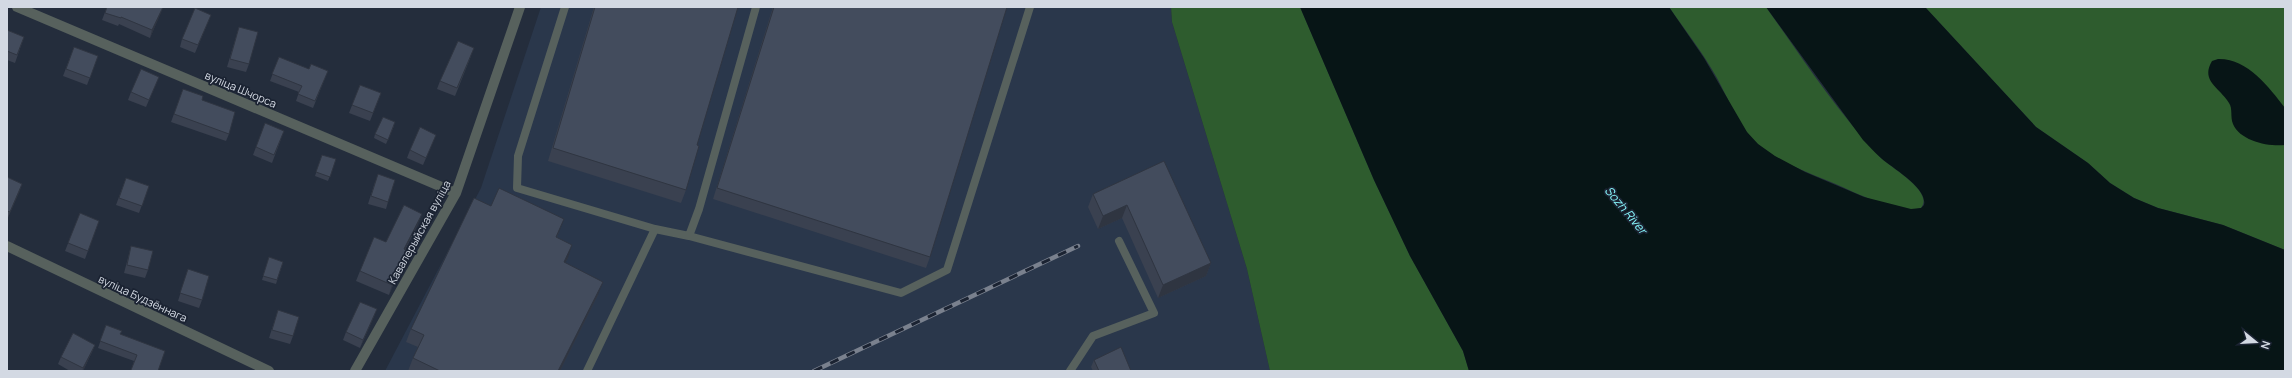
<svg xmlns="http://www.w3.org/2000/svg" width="2292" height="378" font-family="Manrope,sans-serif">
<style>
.built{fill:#2a374b}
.green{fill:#2e5c2e}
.water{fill:#071516}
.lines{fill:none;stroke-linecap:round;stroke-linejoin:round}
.service{stroke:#57615d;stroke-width:8}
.minor{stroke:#57615d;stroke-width:10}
.tertiary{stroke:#57615d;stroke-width:10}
.rail-casing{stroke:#7a818e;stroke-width:4.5}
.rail{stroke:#1b2332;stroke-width:3;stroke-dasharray:9;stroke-linecap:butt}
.wall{fill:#3a4150}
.shaded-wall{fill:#2f3541}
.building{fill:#434c5d;stroke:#2f3541}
.labels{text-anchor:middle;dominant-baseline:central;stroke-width:3.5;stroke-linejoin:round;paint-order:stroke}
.street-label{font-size:11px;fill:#d3d9e3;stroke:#1b2332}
.water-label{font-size:12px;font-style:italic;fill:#87f9fd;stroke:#1b2332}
</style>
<rect width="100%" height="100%" fill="#242d3c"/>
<path class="built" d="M 541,7 L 1171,7 L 1172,22 L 1247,269 L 1270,371 L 385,371 L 481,188 Z"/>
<path class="green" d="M 1171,7 L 1300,7 L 1374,180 L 1410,256 L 1463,351 L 1469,371 L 1270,371 L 1247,269 L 1172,22 Z
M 1669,7 L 1766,7 C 1802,58 1836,110 1879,156 C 1889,167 1935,191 1921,208 C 1904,214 1867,198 1851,191 C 1820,176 1785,167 1759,145 C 1739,128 1729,100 1717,78 C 1703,53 1685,30 1669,7 Z
M 1925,7 L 2285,7 L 2285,250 L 2223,225 L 2158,208 L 2134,198 L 2110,183 L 2088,163 L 2036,127 Z"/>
<path class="water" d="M 1300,7 L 1669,7 L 1704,58 L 1747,132 L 1758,144 L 1775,156 L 1805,172 L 1864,197 L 1911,209 L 1921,208 L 1924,205 C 1928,188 1892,168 1881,158 C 1874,152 1869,146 1863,140 L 1766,7 L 1925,7 L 2036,127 L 2088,163 L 2110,183 L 2134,198 L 2158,208 L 2223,225 L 2285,250 L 2285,371 L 1469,371 L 1463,351 L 1410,256 L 1374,180 Z
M 2218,59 C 2247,58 2269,87 2285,108 L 2285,145 C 2269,147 2240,141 2233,124 C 2230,117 2233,109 2229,103 C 2220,88 2200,81 2212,61 Z"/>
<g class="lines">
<path class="service" d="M 565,7 L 518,156 L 517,188 L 655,229 L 587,371
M 756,7 L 699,209 L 689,236 L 901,293 L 947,270 L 1030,7
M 655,229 L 689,236
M 1070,371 L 1093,336 L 1154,313 L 1119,241"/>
<path class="minor" d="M 17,7 L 456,193
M 355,371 L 456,193 L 520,7"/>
<path class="tertiary" d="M 7,246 L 269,371"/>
<g class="rail-casing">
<path id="rail" d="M 814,371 L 1078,246"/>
</g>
<use href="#rail" class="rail"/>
</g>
<path class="wall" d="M 107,7 L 163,7 L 150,38 L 119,24 L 118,26 L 102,20 Z
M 594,7 L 738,7 L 697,145 L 686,190 L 681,203 L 548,161 Z
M 773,7 L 1007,7 L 930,257 L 926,268 L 713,199 Z
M 211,15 L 195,53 L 180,47 L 182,39 Z
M 239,27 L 249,64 L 246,72 L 227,67 Z
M 7,30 L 24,37 L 15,63 L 7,60 Z
M 74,47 L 98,56 L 87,85 L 63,76 Z
M 471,56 L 455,96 L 437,89 L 440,81 Z
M 279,57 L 325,78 L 313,108 L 296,101 L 299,92 L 270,81 Z
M 156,84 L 146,107 L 128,100 L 131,92 Z
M 360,85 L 381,93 L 370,121 L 349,113 Z
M 183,89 L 229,134 L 226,141 L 171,122 Z
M 394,126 L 386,144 L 374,138 L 375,134 Z
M 281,139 L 272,163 L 253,155 L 256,147 Z
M 433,142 L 423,165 L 407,158 L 410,150 Z
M 322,155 L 336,159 L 328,181 L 315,176 Z
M 1164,161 L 1211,263 L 1206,276 L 1158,298 L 1122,218 L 1098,229 L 1088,207 L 1093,194 Z
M 7,177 L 22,184 L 7,220 Z
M 126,178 L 149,186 L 139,213 L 116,205 Z
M 375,182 L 388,202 L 386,209 L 368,204 Z
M 491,206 L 559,232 L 557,237 L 568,258 L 565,263 L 598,295 L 560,371 L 408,371 L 413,358 L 418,347 L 406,342 L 411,329 Z
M 80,213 L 99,221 L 85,259 L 65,251 Z
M 418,224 L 405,250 L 407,251 L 403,261 L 389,295 L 356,281 L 360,271 L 386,242 Z
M 131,246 L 148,270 L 145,278 L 124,273 L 129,254 Z
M 269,257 L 283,262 L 276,284 L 262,280 Z
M 188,269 L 202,300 L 199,308 L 178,301 Z
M 377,309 L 360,348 L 343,340 L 346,332 Z
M 278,310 L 293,336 L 290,344 L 269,338 Z
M 106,325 L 120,334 L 158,371 L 131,371 L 134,361 L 98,348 Z
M 95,345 L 92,352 L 83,371 L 70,371 L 58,364 L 61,357 Z
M 1094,360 L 1131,371 L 1093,371 L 1091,367 Z"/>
<path class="shaded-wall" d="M 163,7 L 161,13 L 150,38 L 152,30 Z
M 22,184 L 20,191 L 7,220 L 10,212 Z
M 1127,205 L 1122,218 L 1098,229 L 1103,216 Z
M 422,214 L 418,224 L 400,259 L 404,249 Z
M 564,219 L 559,232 L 551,250 L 556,237 Z
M 572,245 L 568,258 L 559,275 L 564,262 Z
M 407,251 L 403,261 L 389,295 L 392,285 Z
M 1211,263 L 1206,276 L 1158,298 L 1163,285 Z
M 603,282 L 598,295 L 560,371 L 558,371 Z
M 377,309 L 374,317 L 360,348 L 363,340 Z
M 95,345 L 92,352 L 83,371 L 82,371 Z"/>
<path class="building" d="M 107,7 L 163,7 L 152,30 L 121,17 L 121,18 L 105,13 Z
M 595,7 L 738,7 L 697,145 L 699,146 L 686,190 L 553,148 Z
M 774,7 L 1007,7 L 930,257 L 717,188 Z
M 195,8 L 211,15 L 198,45 L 182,39 Z
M 239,27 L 258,32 L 249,64 L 230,59 Z
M 7,30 L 24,37 L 17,55 L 7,51 Z
M 458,41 L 474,48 L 457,88 L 440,81 Z
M 74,47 L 98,56 L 90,78 L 66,69 Z
M 279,57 L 309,69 L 311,64 L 328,71 L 315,101 L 298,94 L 302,86 L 272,74 Z
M 141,69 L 159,77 L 149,100 L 131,92 Z
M 360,85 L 381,93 L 373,113 L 352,105 Z
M 183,89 L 203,96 L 202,100 L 235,112 L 229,134 L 174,114 Z
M 383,117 L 395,122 L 388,140 L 375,134 Z
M 265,123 L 284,131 L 274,155 L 256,147 Z
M 420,127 L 436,135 L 426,158 L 410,150 Z
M 322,155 L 336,159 L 330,177 L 316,172 Z
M 1164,161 L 1211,263 L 1163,285 L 1127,205 L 1103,216 L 1093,194 Z
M 378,174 L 395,180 L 388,202 L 371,196 Z
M 7,177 L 22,184 L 10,212 L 7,211 Z
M 126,178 L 149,186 L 142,206 L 119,198 Z
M 499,188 L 564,219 L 556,237 L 572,245 L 564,262 L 603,282 L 558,371 L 440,371 L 413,358 L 424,335 L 411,329 L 474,198 L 491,206 Z
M 404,205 L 422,214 L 404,249 L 407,251 L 392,285 L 360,271 L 374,237 L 386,242 Z
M 80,213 L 99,221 L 88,251 L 68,243 Z
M 131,246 L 153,251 L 148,270 L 127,265 Z
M 269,257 L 283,262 L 277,280 L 263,276 Z
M 188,269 L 209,276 L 202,300 L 180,293 Z
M 360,302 L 377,309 L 363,340 L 346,332 Z
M 278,310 L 299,317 L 293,336 L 272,330 Z
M 106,325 L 122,331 L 120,334 L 165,351 L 158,371 L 132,371 L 131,370 L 137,355 L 100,341 Z
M 73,333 L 95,345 L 83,368 L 61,357 Z
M 1121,347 L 1131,371 L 1099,371 L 1094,360 Z"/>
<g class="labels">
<g class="street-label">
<text transform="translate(241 89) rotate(23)">вуліца Шчорса</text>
<text transform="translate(419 232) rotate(-61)">Кавалерыйская вуліца</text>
<text transform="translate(143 298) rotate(25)">вуліца Будзённага</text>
</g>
<g class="water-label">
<text transform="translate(1626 210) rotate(50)">Sozh River</text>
</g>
</g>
<rect width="2292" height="378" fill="none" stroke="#d3d9e3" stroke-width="16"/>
<g transform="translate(2256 342) rotate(108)" stroke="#1b2332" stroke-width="3" paint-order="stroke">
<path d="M0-3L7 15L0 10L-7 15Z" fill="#d3d9e3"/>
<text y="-6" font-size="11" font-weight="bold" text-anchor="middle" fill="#d3d9e3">N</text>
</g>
</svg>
